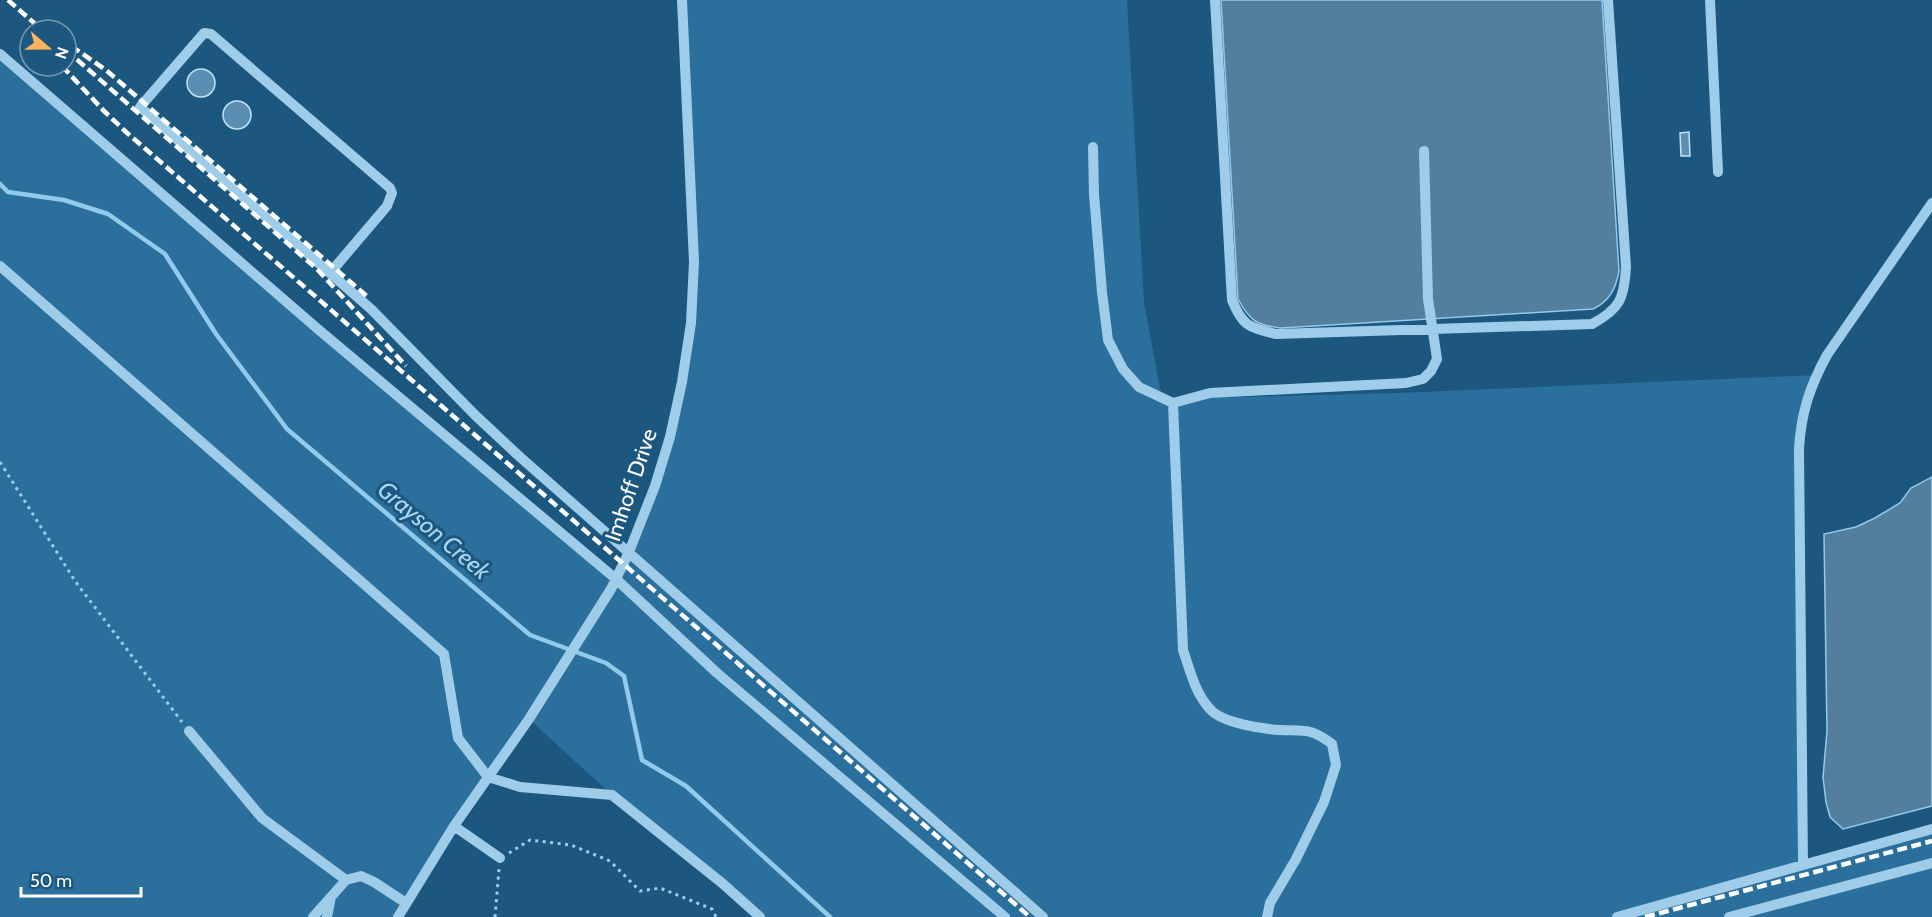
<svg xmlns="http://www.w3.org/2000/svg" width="1932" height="917" font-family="Cabin,sans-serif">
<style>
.green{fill:#2b709c}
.water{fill:#537f9c;stroke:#92caeb;stroke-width:1.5}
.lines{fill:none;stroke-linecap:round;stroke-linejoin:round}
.stream{stroke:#92caeb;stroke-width:4.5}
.building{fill:#5a8fb3;stroke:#c4e3f7;stroke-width:1.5}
.path{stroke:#9fcde9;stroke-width:3;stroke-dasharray:3 4.5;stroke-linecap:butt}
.minor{stroke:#9fcde9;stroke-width:10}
.rail{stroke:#fff;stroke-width:4.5;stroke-dasharray:10 4.5;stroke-linecap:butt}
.labels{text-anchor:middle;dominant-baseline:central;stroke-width:6;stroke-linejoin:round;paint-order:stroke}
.street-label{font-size:22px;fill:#fff;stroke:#1c577f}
.water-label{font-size:24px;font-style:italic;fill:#abd6f1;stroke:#1c577f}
</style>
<rect width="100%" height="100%" fill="#1c577f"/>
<path class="green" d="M 682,0 L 1127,0 L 1144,303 L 1162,399 L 1399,393 L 1816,375 L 1803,409 L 1803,864 L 1932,832 L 1932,917 L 760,917 L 612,795 L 529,719 L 398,917 L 0,917 L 0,54 L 616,579 L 655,486 L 691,323 Z"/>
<path class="water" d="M 1221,0 L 1602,0 L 1619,271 C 1616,288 1610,301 1593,309 L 1281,328 C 1256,325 1250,321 1238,299 Z
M 1932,477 L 1932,806 L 1843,829 L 1830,817 L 1826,802 L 1823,777 L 1827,731 L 1824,534 L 1856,527 L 1875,518 L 1900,503 L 1911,488 Z"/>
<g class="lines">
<path class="stream" d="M 0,184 L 8,192 L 64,200 L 108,214 L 165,254 L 216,334 L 287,429 L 530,635 L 606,663 L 624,676 L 642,760 L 686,786 L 830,917"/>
</g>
<path class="building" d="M187 83a14 14 0 1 1 28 0a14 14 0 1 1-28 0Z
M223 115a14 14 0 1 1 28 0a14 14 0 1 1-28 0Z
M 1689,132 L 1690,156 L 1681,156 L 1680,133 Z"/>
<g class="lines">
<path class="path" d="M 0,462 L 75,581 L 182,722
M 509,853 L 530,840 L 571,845 L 610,861 L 640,891 L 660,888 L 712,909 L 716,917
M 495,917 L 499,869"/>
<path class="minor" d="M 1215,0 L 1232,300 C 1243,327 1249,327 1276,334 L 1592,324 C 1620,309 1624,299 1626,267 L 1608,0
M 1710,0 L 1718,172
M 0,54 L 319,330 L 616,579 L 717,673 L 1005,917
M 1093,147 L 1094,194 L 1102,292 L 1108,340 L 1123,369 L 1139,387 L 1173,403 L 1183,650 C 1190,670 1195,693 1210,709 C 1222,723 1262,729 1280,730 C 1306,731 1311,728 1332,744 L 1336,765 L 1324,802 L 1296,859 L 1270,903 L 1267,917
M 0,266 L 444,654 L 458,738 L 488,777 L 520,787 L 612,795 L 722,883 L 760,917
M 330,273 L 387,206 L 392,193 L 390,188 L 211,34 L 204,33 L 140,107 L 371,309 L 475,415 L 520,457 L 1043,917
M 1173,403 L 1210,393 L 1406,383 L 1423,379 L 1431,371 L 1437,359 L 1428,299 L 1424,151
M 189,731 L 262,818 L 346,880
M 454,826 L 500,858
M 1803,864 L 1799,449 C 1801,413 1810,386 1827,355 L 1932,203
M 313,917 L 346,880 L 361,876 L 374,882 L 406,903
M 327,917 L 331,897
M 398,917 L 454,826 L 529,719 L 611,589 L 629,552 L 655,486 L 670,437 L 682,382 L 691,323 L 694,262 L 682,0
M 1617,917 L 1932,829
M 1729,917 L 1932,863"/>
<path class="rail" d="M 8,0 L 42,30
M 71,46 L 106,70 L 369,298
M 66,50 L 317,269 L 406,366
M 62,66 L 104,111 L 126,132 L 1030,917
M 1645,917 L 1932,841"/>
</g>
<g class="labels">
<g class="street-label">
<text transform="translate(631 485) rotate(-71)">Imhoff Drive</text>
</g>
<g class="water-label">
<text transform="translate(434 530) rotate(40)">Grayson Creek</text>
</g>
</g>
<g transform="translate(48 48) rotate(110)"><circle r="28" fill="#1c577f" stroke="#779ab2" stroke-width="1.5"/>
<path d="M0-4.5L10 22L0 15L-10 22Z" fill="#fab35d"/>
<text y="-9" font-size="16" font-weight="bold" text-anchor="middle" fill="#ffffff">N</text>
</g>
<path d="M21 887v9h120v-9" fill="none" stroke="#ffffff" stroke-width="3"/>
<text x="30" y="887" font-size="18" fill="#ffffff" stroke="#1c577f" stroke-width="4.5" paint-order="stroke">50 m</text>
</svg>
